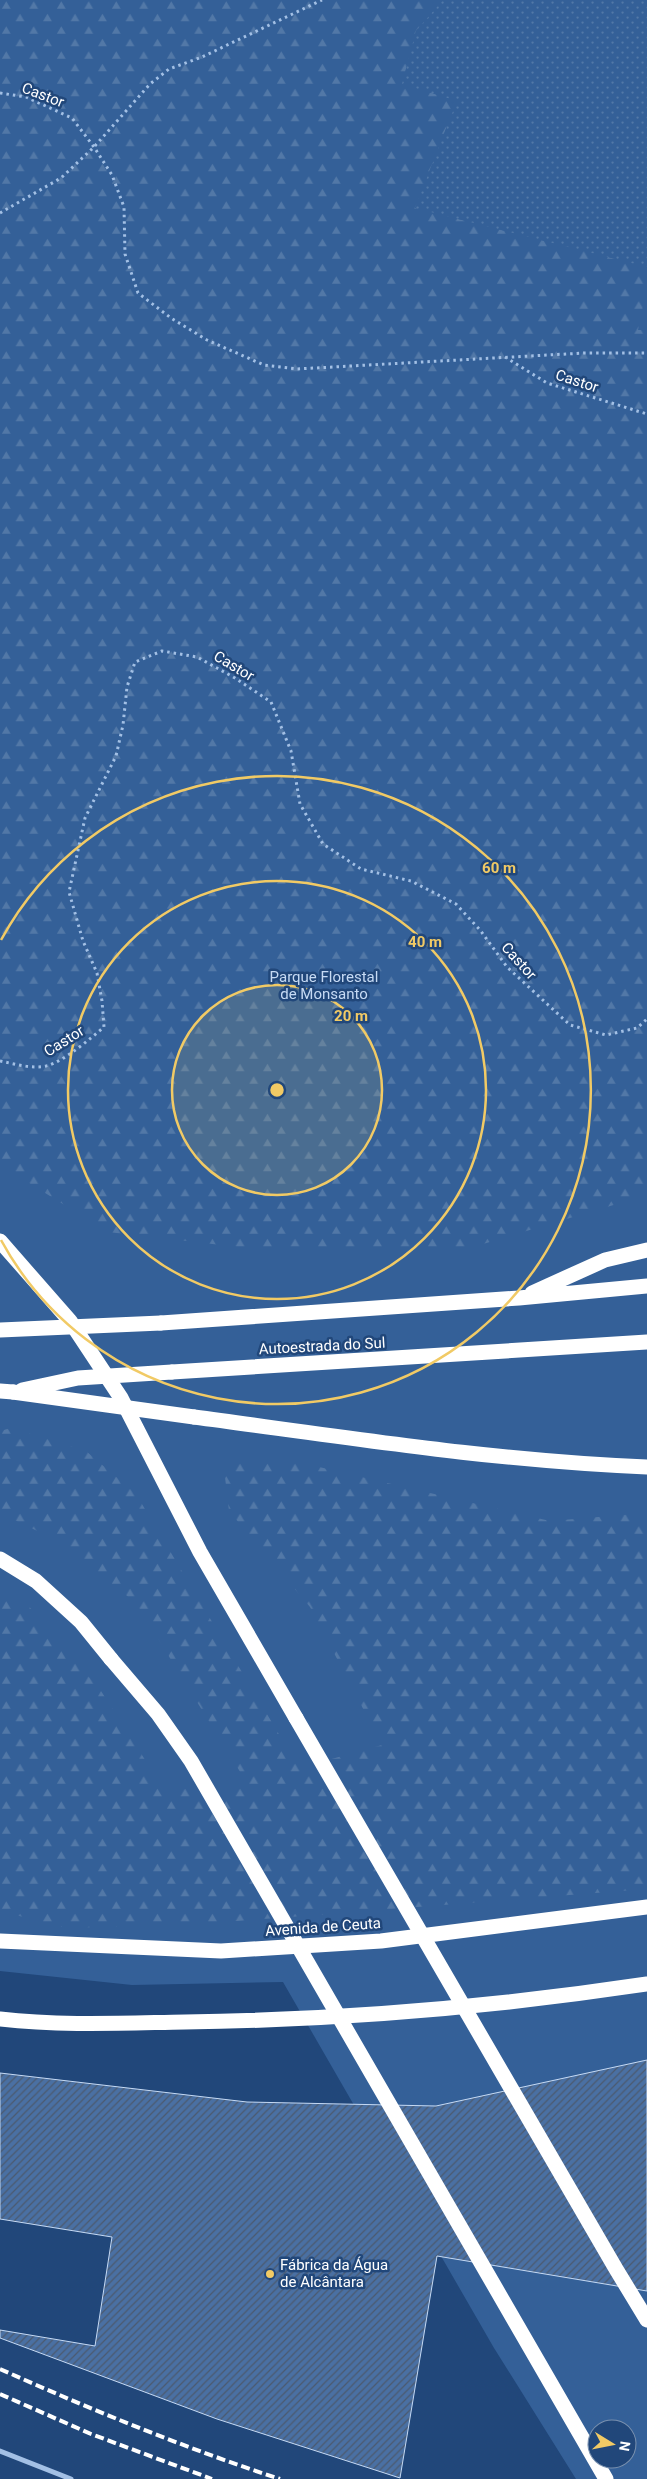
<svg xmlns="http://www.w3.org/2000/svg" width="647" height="2479" font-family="Roboto,sans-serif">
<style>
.green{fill:#346098;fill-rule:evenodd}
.forest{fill:url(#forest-firs)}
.garden{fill:url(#garden-dots)}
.building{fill:url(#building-hatch);stroke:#c6daf4}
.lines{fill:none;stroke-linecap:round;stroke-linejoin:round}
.path{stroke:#a3c0e5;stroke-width:3;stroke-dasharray:2.5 4;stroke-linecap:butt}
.street{stroke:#a3c0e5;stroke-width:5}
.highway{stroke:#fff;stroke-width:15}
.rail{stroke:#fff;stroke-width:4;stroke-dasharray:9 4;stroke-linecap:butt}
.highway-bridge{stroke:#fff;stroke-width:15}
.ring{fill:none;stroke:#f1ca65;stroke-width:2.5}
.poi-dot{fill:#f1ca65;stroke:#21477a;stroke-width:2}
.labels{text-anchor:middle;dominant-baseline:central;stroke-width:5;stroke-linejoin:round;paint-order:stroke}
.street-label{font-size:15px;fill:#fff;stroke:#21477a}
.park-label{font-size:15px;fill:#c6daf4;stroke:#21477a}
.poi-label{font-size:15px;fill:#fff;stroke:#21477a;text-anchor:start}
.centre{fill:#f1ca65;stroke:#21477a;stroke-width:2.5}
.ring-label{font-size:15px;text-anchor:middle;font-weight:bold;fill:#f1ca65;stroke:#21477a;stroke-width:5;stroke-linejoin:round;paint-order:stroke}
</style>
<defs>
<pattern id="forest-firs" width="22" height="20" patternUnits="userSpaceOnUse" patternTransform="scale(1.25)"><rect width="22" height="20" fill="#346098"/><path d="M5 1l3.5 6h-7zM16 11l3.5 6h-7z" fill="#5278a7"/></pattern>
<pattern id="garden-dots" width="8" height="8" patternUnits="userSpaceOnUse" patternTransform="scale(1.25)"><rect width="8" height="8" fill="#346098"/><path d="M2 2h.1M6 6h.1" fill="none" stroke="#5278a7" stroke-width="1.8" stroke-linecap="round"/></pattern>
<pattern id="building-hatch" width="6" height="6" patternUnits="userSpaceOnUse" patternTransform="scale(1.25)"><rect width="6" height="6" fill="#4a70a3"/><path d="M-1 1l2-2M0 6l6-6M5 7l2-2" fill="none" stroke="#4b5a6f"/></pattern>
</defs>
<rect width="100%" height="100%" fill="#21477a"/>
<path class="green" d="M 0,0 L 647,0 L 647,2479 L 576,2479 L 494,2348 L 283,1982 L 132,1985 L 0,1971 ZM 597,2429 L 627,2429 L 627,2459 L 597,2459 Z"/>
<path class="forest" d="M 0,0 L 443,0 L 416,31 L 402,84 L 457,100 L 415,208 L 647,267 L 647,288 L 638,330 L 647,330 L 647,1195 L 473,1247 L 265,1250 L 108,1232 L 0,1165 Z
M 11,1428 L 86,1451 L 136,1494 L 299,1768 L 382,1745 L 310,1607 L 229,1511 L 223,1460 L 285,1459 L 550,1521 L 647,1513 L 647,1889 L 198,1924 L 66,1928 L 0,1911 L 0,1590 L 27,1604 L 101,1691 L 165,1791 L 247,1783 L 136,1603 L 56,1540 L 0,1513 L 0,1431 Z"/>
<path class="garden" d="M 443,0 L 647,0 L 647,267 L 415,208 L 457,101 L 402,84 L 416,31 Z"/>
<path class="building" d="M 647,2060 L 647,2291 L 437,2256 L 400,2478 L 217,2419 L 0,2338 L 0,2330 L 95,2346 L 112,2237 L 0,2219 L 0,2073 L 247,2102 L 436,2106 Z"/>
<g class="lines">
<path class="path" d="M 0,93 L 26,97 L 72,118 L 94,147 L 112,175 L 124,207 L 125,254 L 138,293 L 171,318 L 207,340 L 264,365 L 297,369 L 584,353 L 647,353
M 0,213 L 61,178 L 94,147 L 150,84 L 169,69 L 202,57 L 322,0
M 505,357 L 547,383 L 647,414
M 0,1061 C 15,1064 31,1069 46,1066 C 63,1062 90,1039 104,1027 L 102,1001 L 97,973 L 83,941 L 69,892 L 85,818 L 116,756 L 123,725 L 127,687 L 135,662 L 162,651 L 197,657 L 235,678 L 271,702 L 291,751 L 300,804 L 323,844 L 361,869 L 411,881 L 456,904 L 480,930 L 507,967 L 570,1025 L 606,1035 L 637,1028 L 647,1019"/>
<path class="street" d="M 0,2451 L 71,2479"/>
<path class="highway" d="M 0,1241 L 70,1321 L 121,1398 L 200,1552 L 296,1718
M 532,1293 L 605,1260 L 647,1250
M 161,1323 L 519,1298 L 647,1286
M 172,1372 L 647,1342
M 0,1391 L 13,1392
M 194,1417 C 345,1437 495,1461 647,1467
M 0,1559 L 36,1581 L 81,1622 L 111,1659
M 0,1941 L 221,1951 L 381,1941 L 647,1907
M 0,2019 C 61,2026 124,2023 185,2022 C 339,2020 494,2007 647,1984"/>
<path class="rail" d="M 0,2369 C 92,2410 185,2448 280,2479
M 0,2394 L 91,2434 L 212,2479"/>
<path class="highway-bridge" d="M 0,1330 L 161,1323
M 22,1390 L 78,1378 L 172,1372
M 13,1392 L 194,1417
M 111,1659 L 158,1714 L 191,1761 L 606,2479
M 296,1718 L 616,2269 L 647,2320"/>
</g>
<circle cx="277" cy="1090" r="105" fill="#f1ca65" fill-opacity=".12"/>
<g class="ring">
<circle cx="277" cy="1090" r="105"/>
<circle cx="277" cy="1090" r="209"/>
<path d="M1 940A314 314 0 1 1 1 1240"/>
</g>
<circle class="poi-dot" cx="270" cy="2274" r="5"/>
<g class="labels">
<g class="street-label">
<text transform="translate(43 95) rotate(21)">Castor</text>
<text transform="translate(577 381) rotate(18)">Castor</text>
<text transform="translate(234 666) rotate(31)">Castor</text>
<text transform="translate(519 961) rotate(48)">Castor</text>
<text transform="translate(64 1041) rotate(-32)">Castor</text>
<text transform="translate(322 1346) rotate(-3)">Autoestrada do Sul</text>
<text transform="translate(323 1927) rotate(-4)">Avenida de Ceuta</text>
</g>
<g class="park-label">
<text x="324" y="977">Parque Florestal<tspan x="324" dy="17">de Monsanto</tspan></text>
</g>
<g class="poi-label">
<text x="280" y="2265">Fábrica da Água<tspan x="280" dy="17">de Alcântara</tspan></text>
</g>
</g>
<circle cx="277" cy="1090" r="8" class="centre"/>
<g class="ring-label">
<text x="499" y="873">60 m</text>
<text x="425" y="947">40 m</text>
<text x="351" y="1021">20 m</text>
</g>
<g transform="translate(612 2444) rotate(100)"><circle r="24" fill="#21477a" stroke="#7a91af"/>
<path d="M0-4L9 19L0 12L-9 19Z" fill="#f1ca65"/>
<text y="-8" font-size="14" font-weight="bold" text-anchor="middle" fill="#ffffff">N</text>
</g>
</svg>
